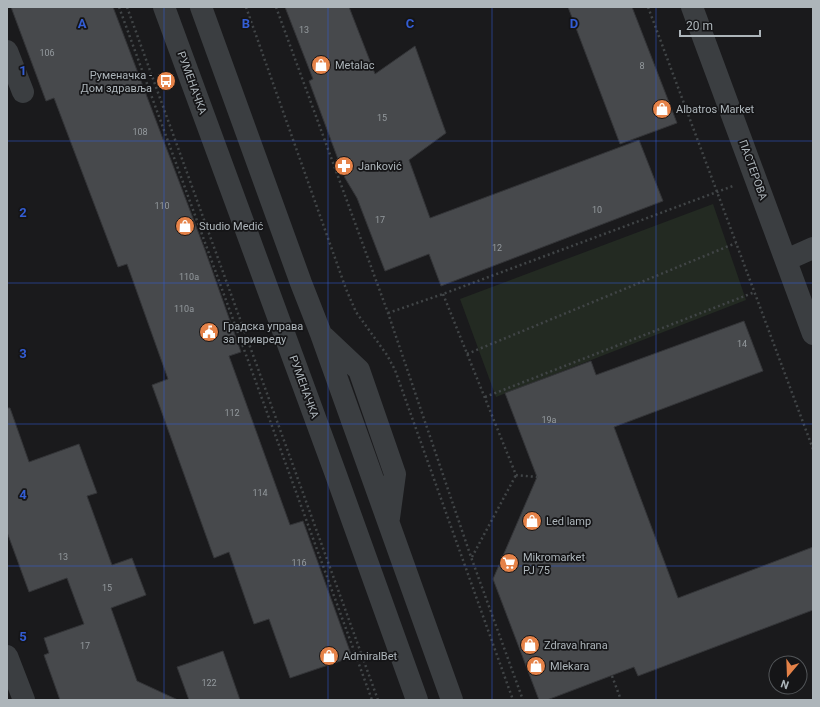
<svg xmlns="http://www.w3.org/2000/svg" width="820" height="707" font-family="Roboto,sans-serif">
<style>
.green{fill:#232a22}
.building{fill:#47494c;stroke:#343538}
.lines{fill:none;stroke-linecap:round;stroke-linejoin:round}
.path{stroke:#414547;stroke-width:2.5;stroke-dasharray:2 3;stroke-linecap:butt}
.minor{stroke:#3b3e41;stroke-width:22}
.grid{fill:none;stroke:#335dd4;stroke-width:1;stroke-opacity:0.55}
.labels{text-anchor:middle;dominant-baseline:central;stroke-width:3.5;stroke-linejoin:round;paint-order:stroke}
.number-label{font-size:9px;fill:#949a9e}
.poi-label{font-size:11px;fill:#adb5ba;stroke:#151517;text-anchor:start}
.street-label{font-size:11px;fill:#adb5ba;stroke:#151517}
.grid-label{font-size:13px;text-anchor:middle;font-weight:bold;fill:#335dd4;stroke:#151517;stroke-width:3.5;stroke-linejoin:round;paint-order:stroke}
</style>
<rect width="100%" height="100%" fill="#1a1a1c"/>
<path class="green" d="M 713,204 L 746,300 L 496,397 L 460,299 Z"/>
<path class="building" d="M 11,7 L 113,7 L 205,250 L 241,352 L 229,356 L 290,525 L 303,521 L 352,657 L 290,678 L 269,619 L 254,624 L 229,552 L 214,558 L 152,385 L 168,379 L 127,264 L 118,267 L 54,98 L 46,101 Z
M 285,7 L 349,7 L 375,74 L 415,46 L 446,133 L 409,160 L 430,218 L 639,140 L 663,201 L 441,286 L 429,254 L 385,271 L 357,198 L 345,178 L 309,81 L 313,79 Z
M 568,7 L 632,7 L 677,123 L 620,144 Z
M 744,321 L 763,371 L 614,427 L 678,598 L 813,547 L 813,610 L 638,676 L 634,667 L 547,700 L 539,700 L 493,579 L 537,477 L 505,393 L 591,361 L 596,375 Z
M 7,408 L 10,408 L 29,462 L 79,444 L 97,493 L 87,496 L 112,565 L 132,558 L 146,595 L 111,608 L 137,681 L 178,700 L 60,700 L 44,655 L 49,653 L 44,638 L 84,624 L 67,578 L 29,592 L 7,532 Z
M 223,651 L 240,700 L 189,700 L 177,667 Z"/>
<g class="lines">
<path class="path" d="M 119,7 L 372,700
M 127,7 L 378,700
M 246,7 L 346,289 L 356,312 L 387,355 L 395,370 L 513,700
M 276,7 L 388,313 L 471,557 L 523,700
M 648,7 L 813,449
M 443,294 L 516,475 L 537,477
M 388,313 L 443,294 L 733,186
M 467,354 L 736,243
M 485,397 L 755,292
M 472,557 L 516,475
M 612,676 L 621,700"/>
<path class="minor" d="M 164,7 L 335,472 L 417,700
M 201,7 L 301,283 L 321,334 L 452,700
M 692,7 L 813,334
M 7,51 L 23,92
M 786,260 L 813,248
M 324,337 L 359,370 L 395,474 L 389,518
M 7,656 L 24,700"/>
</g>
<path class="grid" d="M 164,7 L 164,700M 328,7 L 328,700M 492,7 L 492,700M 656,7 L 656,700M 7,141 L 813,141M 7,283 L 813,283M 7,424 L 813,424M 7,566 L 813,566"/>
<defs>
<g id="shop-disc" transform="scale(1)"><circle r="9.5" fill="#e58248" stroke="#151517"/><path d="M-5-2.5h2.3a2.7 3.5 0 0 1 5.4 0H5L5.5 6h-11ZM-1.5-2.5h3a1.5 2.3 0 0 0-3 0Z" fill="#fff"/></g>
<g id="bus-disc" transform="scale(1)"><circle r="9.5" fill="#e58248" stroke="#151517"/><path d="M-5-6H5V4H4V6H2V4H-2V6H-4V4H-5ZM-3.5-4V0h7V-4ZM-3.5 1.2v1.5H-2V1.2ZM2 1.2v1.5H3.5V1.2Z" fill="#fff"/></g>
<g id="pharmacy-disc" transform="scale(1)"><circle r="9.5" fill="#e58248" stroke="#151517"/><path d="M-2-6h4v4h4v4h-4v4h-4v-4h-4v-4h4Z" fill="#fff"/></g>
<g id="civic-disc" transform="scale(1)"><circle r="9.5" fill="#e58248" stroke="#151517"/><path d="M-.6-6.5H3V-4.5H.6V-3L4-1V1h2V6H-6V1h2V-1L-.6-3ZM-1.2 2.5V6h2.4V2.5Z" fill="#fff"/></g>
<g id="supermarket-disc" transform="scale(1)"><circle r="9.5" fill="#e58248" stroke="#151517"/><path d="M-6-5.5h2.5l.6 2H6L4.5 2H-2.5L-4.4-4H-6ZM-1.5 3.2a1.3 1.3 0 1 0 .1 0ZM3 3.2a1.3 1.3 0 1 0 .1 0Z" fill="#fff"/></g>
</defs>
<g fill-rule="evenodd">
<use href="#shop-disc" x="321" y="65"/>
<use href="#bus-disc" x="166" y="81"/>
<use href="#shop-disc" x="662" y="109"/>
<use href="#pharmacy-disc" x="344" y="166"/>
<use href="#shop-disc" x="185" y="226"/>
<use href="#civic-disc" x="209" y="332"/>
<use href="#shop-disc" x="532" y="521"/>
<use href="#supermarket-disc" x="509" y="563"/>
<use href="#shop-disc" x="530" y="645"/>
<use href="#shop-disc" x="329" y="656"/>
<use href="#shop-disc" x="536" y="666"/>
</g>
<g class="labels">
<g class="number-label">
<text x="304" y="30">13</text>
<text x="47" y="53">106</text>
<text x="642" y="66">8</text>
<text x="382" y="118">15</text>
<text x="140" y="132">108</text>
<text x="162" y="206">110</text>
<text x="597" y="210">10</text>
<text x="380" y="220">17</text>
<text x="497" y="248">12</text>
<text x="189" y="277">110a</text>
<text x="184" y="309">110a</text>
<text x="742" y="344">14</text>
<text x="232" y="413">112</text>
<text x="549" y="420">19a</text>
<text x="260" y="493">114</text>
<text x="63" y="557">13</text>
<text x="299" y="563">116</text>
<text x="107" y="588">15</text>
<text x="85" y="646">17</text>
<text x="209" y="683">122</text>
</g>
<g class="poi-label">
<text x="335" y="65">Metalac</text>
<text x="152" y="75" text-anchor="end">Руменачка -<tspan x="152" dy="13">Дом здравља</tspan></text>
<text x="676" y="109">Albatros Market</text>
<text x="358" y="166">Janković</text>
<text x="199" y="226">Studio Medić</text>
<text x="223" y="326">Градска управа<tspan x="223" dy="13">за привреду</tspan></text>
<text x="546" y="521">Led lamp</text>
<text x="523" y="557">Mikromarket<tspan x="523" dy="13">PJ 75</tspan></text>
<text x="544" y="645">Zdrava hrana</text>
<text x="343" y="656">AdmiralBet</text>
<text x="550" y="666">Mlekara</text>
</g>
<g class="street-label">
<text transform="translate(192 83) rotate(70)">РУМЕНАЧКА</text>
<text transform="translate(753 170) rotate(70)">ПАСТЕРОВА</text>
<text transform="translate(304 387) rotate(70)">РУМЕНАЧКА</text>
</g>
</g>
<g class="grid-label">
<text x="82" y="28">A</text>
<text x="246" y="28">B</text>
<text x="410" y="28">C</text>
<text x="574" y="28">D</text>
<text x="23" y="75">1</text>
<text x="23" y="217">2</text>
<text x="23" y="358">3</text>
<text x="23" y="499">4</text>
<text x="23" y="641">5</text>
</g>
<rect width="820" height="707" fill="none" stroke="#adb5ba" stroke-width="16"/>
<g transform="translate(788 675) rotate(199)"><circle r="19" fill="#151517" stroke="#525558"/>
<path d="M0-3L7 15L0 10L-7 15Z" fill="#e58248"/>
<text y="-6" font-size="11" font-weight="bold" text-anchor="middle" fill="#adb5ba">N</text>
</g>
<path d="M680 30v6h80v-6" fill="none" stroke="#adb5ba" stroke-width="2"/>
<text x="686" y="30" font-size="12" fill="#adb5ba" stroke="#151517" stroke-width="3" paint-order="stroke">20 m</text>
</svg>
